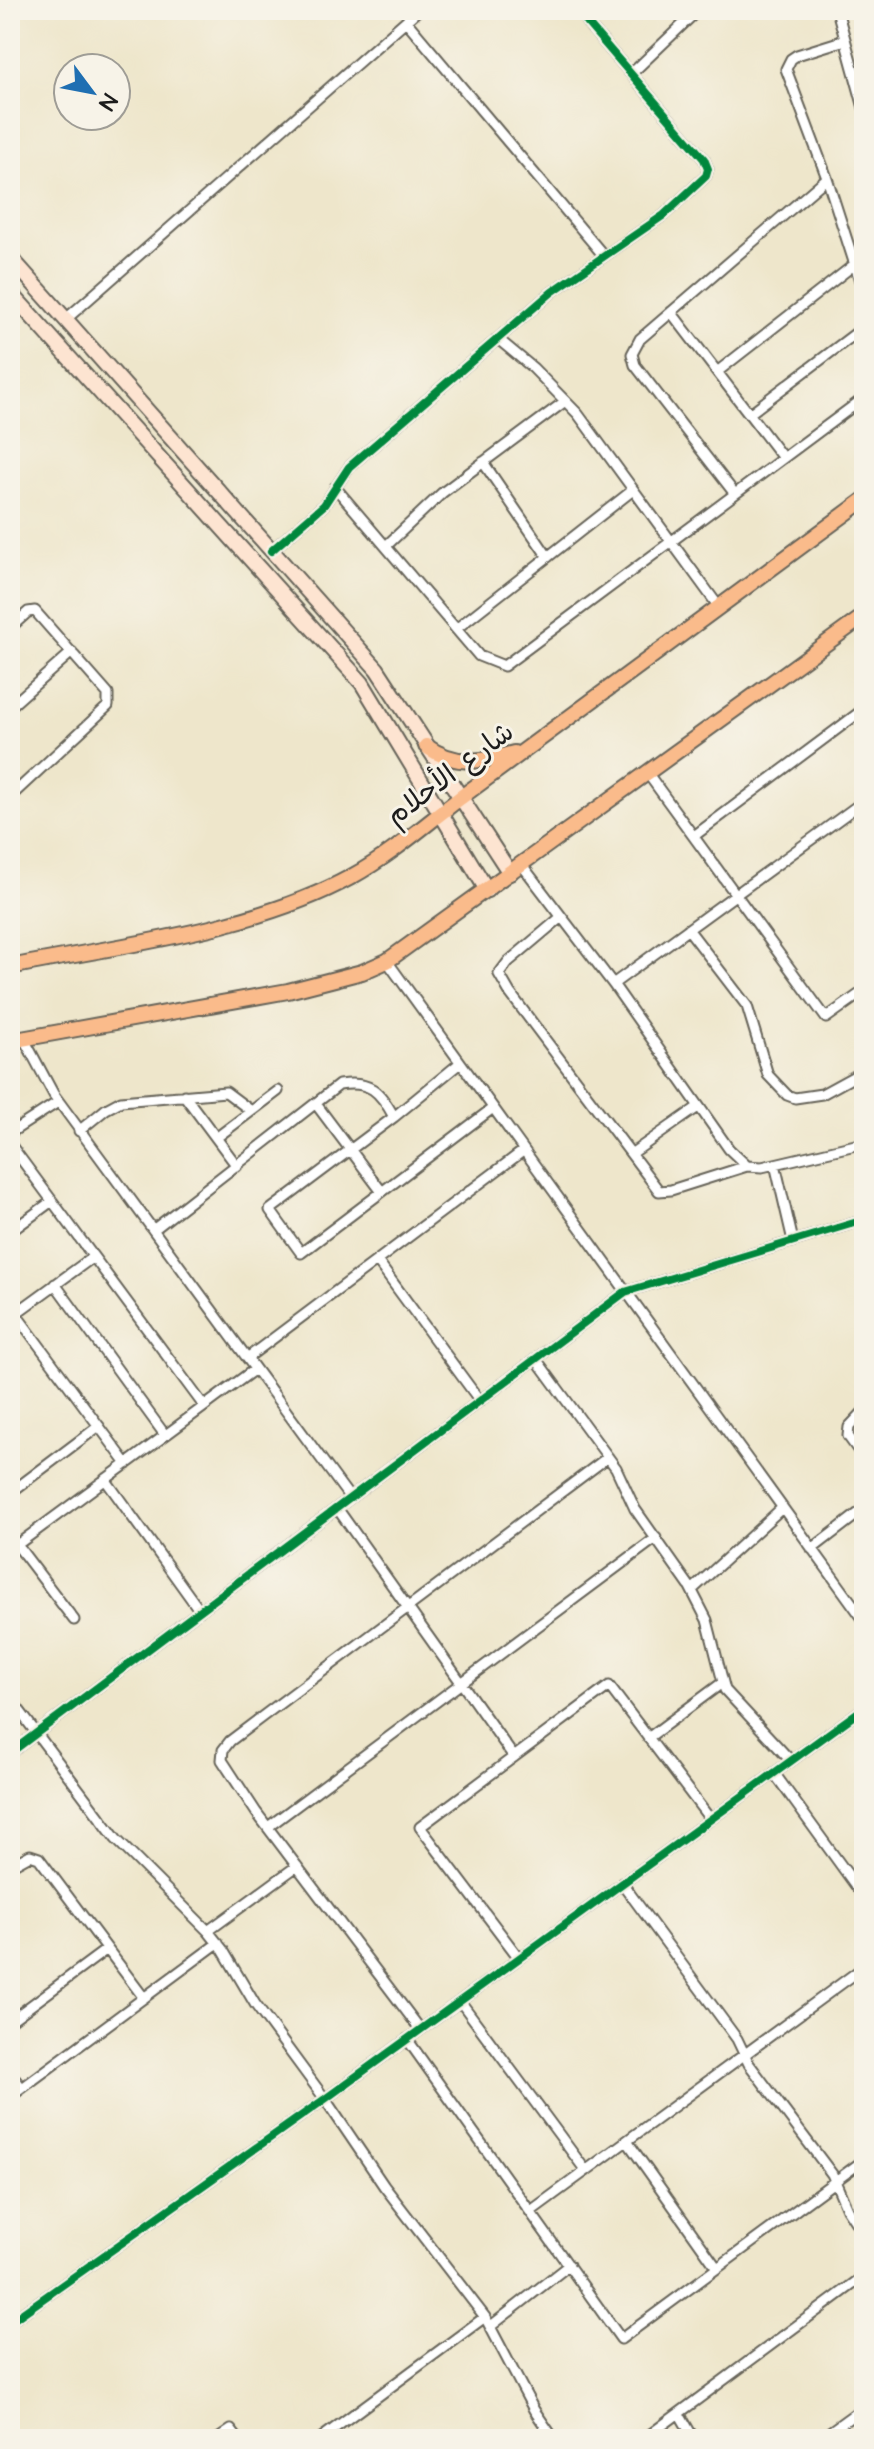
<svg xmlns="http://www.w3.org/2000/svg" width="874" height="2449" font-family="'Architects Daughter','Playpen Sans Arabic',sans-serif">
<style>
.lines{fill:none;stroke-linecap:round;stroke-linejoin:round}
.minor-casing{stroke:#666359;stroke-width:13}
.secondary-casing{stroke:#666359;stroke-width:18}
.primary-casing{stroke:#666359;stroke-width:18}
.minor{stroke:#fff;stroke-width:9}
.secondary{stroke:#fde4d1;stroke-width:14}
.primary{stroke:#fabb8b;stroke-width:14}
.cycleway-casing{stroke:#f7f3e8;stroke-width:13}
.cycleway{stroke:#00873e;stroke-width:8}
.labels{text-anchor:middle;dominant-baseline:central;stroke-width:6;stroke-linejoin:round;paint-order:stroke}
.street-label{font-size:28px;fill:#1c1c1c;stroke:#f7f3e8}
</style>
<rect width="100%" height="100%" fill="#f7f3e8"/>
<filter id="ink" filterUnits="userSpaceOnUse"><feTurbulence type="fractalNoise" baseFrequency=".0125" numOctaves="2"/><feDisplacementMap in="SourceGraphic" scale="16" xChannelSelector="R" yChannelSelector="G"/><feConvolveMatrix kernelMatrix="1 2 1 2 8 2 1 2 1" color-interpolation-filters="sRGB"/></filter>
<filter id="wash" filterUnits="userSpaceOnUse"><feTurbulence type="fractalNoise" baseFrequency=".006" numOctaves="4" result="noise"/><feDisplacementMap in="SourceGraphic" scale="32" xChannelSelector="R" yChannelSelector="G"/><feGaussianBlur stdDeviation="1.8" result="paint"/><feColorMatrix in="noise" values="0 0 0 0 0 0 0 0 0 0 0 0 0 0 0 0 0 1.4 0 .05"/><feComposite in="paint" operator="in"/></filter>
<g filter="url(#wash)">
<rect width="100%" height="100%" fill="#eee6cb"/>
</g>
<g filter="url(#ink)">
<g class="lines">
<g class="minor-casing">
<path id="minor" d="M 837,10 L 864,108
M 406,21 L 604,256
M 845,40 L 797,55 L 791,59 L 786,69 L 827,178 L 864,293
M 631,74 L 698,10
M 671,312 L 783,458
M 65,320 L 418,10
M 498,339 L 533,368 L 578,414 L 719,607
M 717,372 L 855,264
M 749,414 L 864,327
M 483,462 L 548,557
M 335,487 L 479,656 L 504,666 L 864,398
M 735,494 L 635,365 L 632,354 L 640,339 L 827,178
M 386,546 L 442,493 L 564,402
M 271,551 L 324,505 L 349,467 L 552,292 L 664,215 L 706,176 L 708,169 L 704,159 L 588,24 L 579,10
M 10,628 L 28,612 L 35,611 L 108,694 L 108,706 L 10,797
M 456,629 L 633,490
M 10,707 L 72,652
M 648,774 L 826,1018 L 864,991
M 694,836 L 864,709
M 522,865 L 613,984 L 729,1149 L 747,1166 L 762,1167 L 864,1143
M 560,918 L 508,962 L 499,974 L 510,993 L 659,1191 L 671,1190 L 747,1166
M 688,929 L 747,1006 L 768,1075 L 787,1095 L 795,1098 L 822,1094 L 864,1071
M 387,961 L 864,1620
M 613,984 L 864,801
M 24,1039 L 54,1095 L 350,1498
M 460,1063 L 394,1117 L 270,1210 L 301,1253 L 493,1108
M 184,1095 L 237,1166
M 316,1104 L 382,1192
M 79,1131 L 106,1109 L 121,1101 L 226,1092 L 250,1110
M 10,1133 L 58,1102
M 216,1138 L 278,1091
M 10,1144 L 204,1406
M 631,1154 L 698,1107
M 775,1164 L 793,1241
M 153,1230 L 339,1085 C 370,1080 380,1091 394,1117
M 10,1232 L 52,1201
M 377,1261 L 480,1401
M 55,1284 L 165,1435
M 15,1313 L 127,1464
M 12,1316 L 93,1257
M 247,1358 L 523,1151
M 536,1359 L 616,1468 L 635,1509 L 690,1587 L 707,1620 L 725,1690 L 791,1761
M 864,1411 L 849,1427 L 848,1436 L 864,1458
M 105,1479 L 200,1611
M 10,1493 L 99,1426
M 337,1508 L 514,1757
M 17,1545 L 74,1620
M 812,1549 L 864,1509
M 10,1550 L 255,1369
M 692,1590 L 782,1508
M 10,1698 L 116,1839 L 208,1931 L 223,1950 L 255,2004 L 325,2099 L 384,2186 L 485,2317 L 534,2410 L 554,2439
M 648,1738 L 722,1683
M 10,1753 L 625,1292 L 864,1220
M 774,1773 L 864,1897
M 268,1827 L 656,1538
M 10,1866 L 30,1855 L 39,1858 L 144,1998
M 622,1883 L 737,2039 L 749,2064 L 832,2174 L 847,2209 L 864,2235
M 208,1931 L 297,1866
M 519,1958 L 420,1827 L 609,1686 L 710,1819
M 460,2001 L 586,2171
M 10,2021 L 107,1949
M 420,2029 L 256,1812 L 222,1760 L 223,1750 L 230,1741 L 608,1457
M 407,2039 L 621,2339 L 864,2160
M 10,2073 L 22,2088
M 10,2097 L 218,1943
M 627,2141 L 717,2268
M 531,2211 L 864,1967
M 10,2322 L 325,2099 L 864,1708
M 491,2326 L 569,2265
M 679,2413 L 694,2439
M 218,2439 L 231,2430 L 238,2439
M 320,2439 L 485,2317
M 644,2439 L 864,2276
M 820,2439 L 864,2407"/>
</g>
<g class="secondary-casing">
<path id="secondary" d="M 10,257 L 377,669 L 510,873
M 10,292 L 362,683 L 487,890"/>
</g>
<g class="primary-casing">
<path id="primary" d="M 426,746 C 455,767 481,762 514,753
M 10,967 C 120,945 252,931 351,877 C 391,855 424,826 460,798 L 864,500
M 10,1041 L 288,991 L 362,972 L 387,961 L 864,616"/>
</g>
<use href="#minor" class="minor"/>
<use href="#secondary" class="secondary"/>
<use href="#primary" class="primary"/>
<g class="cycleway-casing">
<path id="cycleway" d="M 271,551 L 324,505 L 349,467 L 552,292 L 664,215 L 706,176 L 708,169 L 704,159 L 588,24 L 579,10
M 10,1753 L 625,1292 L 864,1220
M 10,2322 L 325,2099 L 864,1708"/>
</g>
<use href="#cycleway" class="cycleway"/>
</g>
</g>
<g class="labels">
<g class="street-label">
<text transform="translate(450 774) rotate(-37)">شارع الأحلام</text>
</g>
</g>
<rect width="874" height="2449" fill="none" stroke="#f7f3e8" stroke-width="40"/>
<g transform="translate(92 92) rotate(122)"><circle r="38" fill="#f7f3e8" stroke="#9f9d96" stroke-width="2"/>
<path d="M0-6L14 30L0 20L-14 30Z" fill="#1f6fb2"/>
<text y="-12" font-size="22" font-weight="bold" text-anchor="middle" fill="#1c1c1c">N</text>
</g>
</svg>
